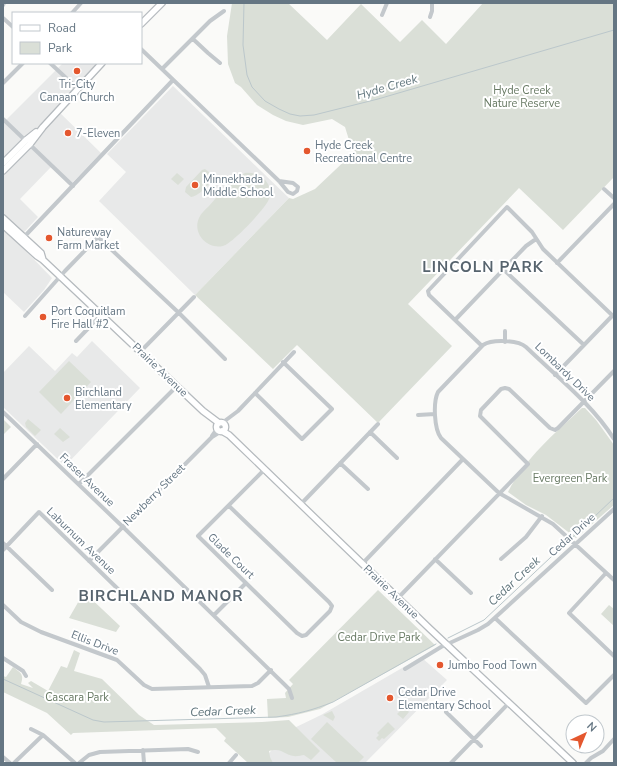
<svg xmlns="http://www.w3.org/2000/svg" width="617" height="766" font-family="'Nunito Sans',sans-serif">
<style>
.built{fill:#e8e9e9}
.green{fill:#dadfd7}
.lines{fill:none;stroke-linecap:round;stroke-linejoin:round}
.stream{stroke:#bbc7cb;stroke-width:1}
.major-casing{stroke:#b5babe;stroke-width:8}
.minor{stroke:#c3c8cc;stroke-width:4}
.major{stroke:#fff;stroke-width:5.5}
.poi-dot{fill:#e4572e;stroke:#fff;stroke-width:1.5}
.labels{text-anchor:middle;dominant-baseline:central;stroke-width:4;stroke-linejoin:round;paint-order:stroke}
.poi-label{font-size:11px;fill:#657683;stroke:#fff;text-anchor:start}
.park-label{font-size:11px;fill:#687a64;stroke:#fff}
.street-label{font-size:11px;fill:#657683;stroke:#fff}
.water-label{font-size:12px;font-style:italic;fill:#60757c;stroke:#fff}
.district-label{font-size:15px;font-weight:bold;letter-spacing:1px;fill:#57646e;stroke:#fff}
</style>
<rect width="100%" height="100%" fill="#fafaf8"/>
<path class="built" d="M 63,63 L 95,63 L 98,65 L 56,109 L 101,153 L 71,184 L 52,166 L 20,199 L 38,217 L 16,241 L 52,278 L 44,290 L 24,312 L 3,292 L 3,117 L 6,120 Z
M 173,86 L 289,198 L 195,295 L 99,201 L 126,172 L 107,154 Z
M 92,341 L 140,388 L 65,466 L 3,407 L 3,373 L 29,346 L 55,371 L 72,353 L 77,357 Z
M 421,657 L 447,680 L 365,763 L 260,763 L 290,730 L 321,715 Z"/>
<path class="green" d="M 232,3 L 288,3 L 327,40 L 361,4 L 400,42 L 422,20 L 446,44 L 483,3 L 614,3 L 614,177 L 563,230 L 519,188 L 408,304 L 452,346 L 378,423 L 297,345 L 273,369 L 195,295 L 289,198 L 293,199 L 315,189 L 353,153 L 345,127 L 332,119 L 303,125 L 286,121 L 273,115 L 257,105 L 241,87 L 235,83 L 228,64 L 227,36 Z
M 205,169 L 213,175 C 213,182 198,197 191,197 L 185,192 L 186,187 L 202,170 Z
M 177,173 L 184,179 L 178,185 L 171,179 Z
M 245,173 C 254,172 263,175 268,184 C 270,189 271,194 269,199 C 266,208 232,244 223,246 C 207,250 192,233 199,218 C 201,213 205,210 209,206 C 219,195 230,179 245,173 Z
M 69,361 L 91,382 L 61,414 L 39,392 Z
M 582,408 L 585,408 L 596,420 L 614,445 L 614,505 L 576,538 L 546,515 L 526,505 L 508,492 C 526,457 554,434 582,408 Z
M 3,419 L 11,427 L 3,435 Z
M 28,419 L 41,430 L 35,436 L 26,427 L 25,423 Z
M 60,428 L 70,437 L 63,442 L 54,434 Z
M 378,590 L 435,645 L 434,646 L 320,709 L 288,717 L 268,718 L 267,699 L 286,698 L 285,693 L 293,684 L 289,680 Z
M 84,592 L 120,626 L 116,632 L 69,618 Z
M 609,605 L 614,609 L 614,626 L 601,614 Z
M 74,650 L 80,653 L 74,671 L 102,679 L 139,715 L 154,725 L 262,722 L 289,720 L 320,751 L 311,760 L 304,755 C 301,755 297,757 294,756 C 284,755 282,747 269,751 L 270,757 L 273,763 L 248,763 L 224,741 L 226,738 L 216,728 L 73,733 L 71,735 L 47,713 L 3,692 L 3,676 L 6,677 L 13,667 C 21,673 24,674 21,684 L 33,688 L 28,683 L 31,681 L 48,691 L 61,666 L 67,668 Z
M 404,707 L 409,712 L 403,719 L 397,714 Z
M 332,711 L 335,717 L 333,721 L 323,715 Z
M 327,722 L 364,757 L 358,763 L 337,763 L 311,739 Z
M 388,722 L 395,729 L 384,739 L 382,738 L 379,741 L 376,738 L 379,735 L 377,733 Z"/>
<g class="lines">
<path class="stream" d="M 244,3 L 243,45 L 247,75 L 252,87 L 265,101 L 279,109 L 290,114 L 300,116 L 314,115 L 378,99 L 614,30
M 573,537 L 614,498
M 448,638 L 484,620 L 567,542
M 3,679 L 93,720 L 104,722 L 276,717 C 298,714 313,710 333,702 L 436,644"/>
<g class="major-casing">
<path id="major" d="M 141,24 L 162,3
M 3,163 L 26,140 L 36,132
M 3,171 L 30,144 L 43,127 L 102,63
M 3,218 L 41,253 L 43,260
M 3,225 L 37,256 L 43,260 L 203,411 L 219,423
M216.5 427a4.5 4.5 0 1 1 9 0a4.5 4.5 0 1 1-9 0Z
M 222,431 L 229,435 L 430,629 L 573,763"/>
</g>
<path class="minor" d="M 3,5 L 4,3
M 72,13 L 81,3
M 382,15 L 387,3
M 430,17 L 432,11 L 432,3
M 3,18 L 13,27
M 193,39 L 208,53 L 220,63
M 141,49 L 279,181 L 288,192 L 293,194 L 297,191 L 298,187 L 293,183 L 279,181
M 50,63 L 78,89
M 162,69 L 210,21 L 224,11
M 3,83 L 23,63
M 3,119 L 73,186
M 604,189 L 614,198
M 24,237 L 173,80
M 557,263 L 614,204
M 504,270 L 584,345
M 25,316 L 65,271 L 98,237 L 179,313 L 225,359
M 455,320 L 526,246 L 536,239
M 76,341 L 102,314
M 505,342 L 505,331
M 482,346 L 429,295 L 428,291 L 507,207 L 532,232 L 543,249 L 613,316
M 141,351 L 194,297
M 555,375 L 613,315
M 255,393 L 302,439 L 332,409 L 283,362
M 3,412 L 123,527 L 285,685 L 289,689 L 292,698
M 418,415 L 435,414
M 222,423 L 238,411 L 294,352
M 370,432 L 397,458
M 212,436 L 217,429
M 614,439 C 592,404 556,376 526,347 C 518,340 492,339 483,345 L 438,392 C 433,402 434,429 441,438 L 499,493 L 553,524 L 614,580
M 340,463 L 368,489
M 3,479 L 37,444
M 79,484 L 177,386
M 301,504 L 378,424
M 229,506 L 329,602 L 332,606 L 330,611 L 306,635 L 302,636 L 297,633 L 198,536 L 265,469
M 3,543 L 52,590
M 3,550 L 39,512 L 200,669 L 205,675 L 209,687
M 435,559 L 471,593
M 501,559 L 526,537 L 542,516
M 89,561 L 212,437 L 220,432
M 362,564 L 463,459
M 606,573 L 569,613 L 614,656
M 398,598 L 528,464 L 480,416 L 481,410 L 501,389 L 505,388 L 509,389 L 550,428 L 555,430 L 558,428 L 614,371
M 3,605 L 21,622 L 41,632 L 117,660 L 144,685 L 152,689 L 252,686 L 258,683 L 271,670
M 214,615 L 246,583
M 495,618 L 586,703 L 614,675
M 3,658 L 23,671 L 26,676
M 405,669 L 441,647 L 478,630 L 488,624 L 614,509
M 446,712 L 481,746
M 31,729 L 43,735 L 75,763
M 143,750 L 144,763
M 3,757 L 10,763
M 14,763 L 43,735
M 79,763 L 89,755 L 100,752 L 188,749 L 198,752
M 229,763 L 236,755
M 451,763 L 509,703
M 586,763 L 591,758 L 603,751 L 614,739"/>
<use href="#major" class="major"/>
</g>
<g class="poi-dot">
<circle cx="77" cy="71" r="4"/>
<circle cx="68" cy="133" r="4"/>
<circle cx="307" cy="151" r="4"/>
<circle cx="195" cy="185" r="4"/>
<circle cx="49" cy="238" r="4"/>
<circle cx="43" cy="317" r="4"/>
<circle cx="67" cy="398" r="4"/>
<circle cx="440" cy="665" r="4"/>
<circle cx="390" cy="698" r="4"/>
</g>
<g class="labels">
<g class="poi-label">
<text x="77" y="84" text-anchor="middle">Tri-City<tspan x="77" dy="13">Canaan Church</tspan></text>
<text x="76" y="133">7-Eleven</text>
<text x="315" y="145">Hyde Creek<tspan x="315" dy="13">Recreational Centre</tspan></text>
<text x="203" y="179">Minnekhada<tspan x="203" dy="13">Middle School</tspan></text>
<text x="57" y="232">Natureway<tspan x="57" dy="13">Farm Market</tspan></text>
<text x="51" y="311">Port Coquitlam<tspan x="51" dy="13">Fire Hall #2</tspan></text>
<text x="75" y="392">Birchland<tspan x="75" dy="13">Elementary</tspan></text>
<text x="448" y="665">Jumbo Food Town</text>
<text x="398" y="692">Cedar Drive<tspan x="398" dy="13">Elementary School</tspan></text>
</g>
<g class="park-label">
<text x="522" y="90">Hyde Creek<tspan x="522" dy="13">Nature Reserve</tspan></text>
<text x="570" y="478">Evergreen Park</text>
<text x="379" y="637">Cedar Drive Park</text>
<text x="77" y="697">Cascara Park</text>
</g>
<g class="street-label">
<text transform="translate(160 370) rotate(44)">Prairie Avenue</text>
<text transform="translate(565 372) rotate(44)">Lombardy Drive</text>
<text transform="translate(87 480) rotate(44)">Fraser Avenue</text>
<text transform="translate(154 495) rotate(-45)">Newberry Street</text>
<text transform="translate(572 535) rotate(-42)">Cedar Drive</text>
<text transform="translate(81 541) rotate(44)">Laburnum Avenue</text>
<text transform="translate(231 556) rotate(44)">Glade Court</text>
<text transform="translate(391 592) rotate(44)">Prairie Avenue</text>
<text transform="translate(95 643) rotate(21)">Ellis Drive</text>
</g>
<g class="water-label">
<text transform="translate(387 87) rotate(-16)">Hyde Creek</text>
<text transform="translate(514 581) rotate(-43)">Cedar Creek</text>
<text transform="translate(223 711) rotate(-2)">Cedar Creek</text>
</g>
<g class="district-label">
<text x="483" y="267">LINCOLN PARK</text>
<text x="161" y="596">BIRCHLAND MANOR</text>
</g>
</g>
<rect width="617" height="766" fill="none" stroke="#657683" stroke-width="8"/>
<rect x="12" y="12" width="130" height="52" fill="#ffffff" stroke="#c1c8cd"/>
<rect x="20" y="25" width="20" height="6" fill="#ffffff" stroke="#c1c8cd"/>
<text x="48" y="32" font-size="12" fill="#657683">Road</text>
<rect x="20" y="42" width="20" height="12" fill="#dadfd7" stroke="#c1c8cd"/>
<text x="48" y="52" font-size="12" fill="#657683">Park</text>
<g transform="translate(585 734) rotate(44)"><circle r="19" fill="#ffffff" stroke="#c1c8cd"/>
<path d="M0-3L7 15L0 10L-7 15Z" fill="#e4572e"/>
<text y="-6" font-size="11" font-weight="bold" text-anchor="middle" fill="#657683">N</text>
</g>
</svg>
